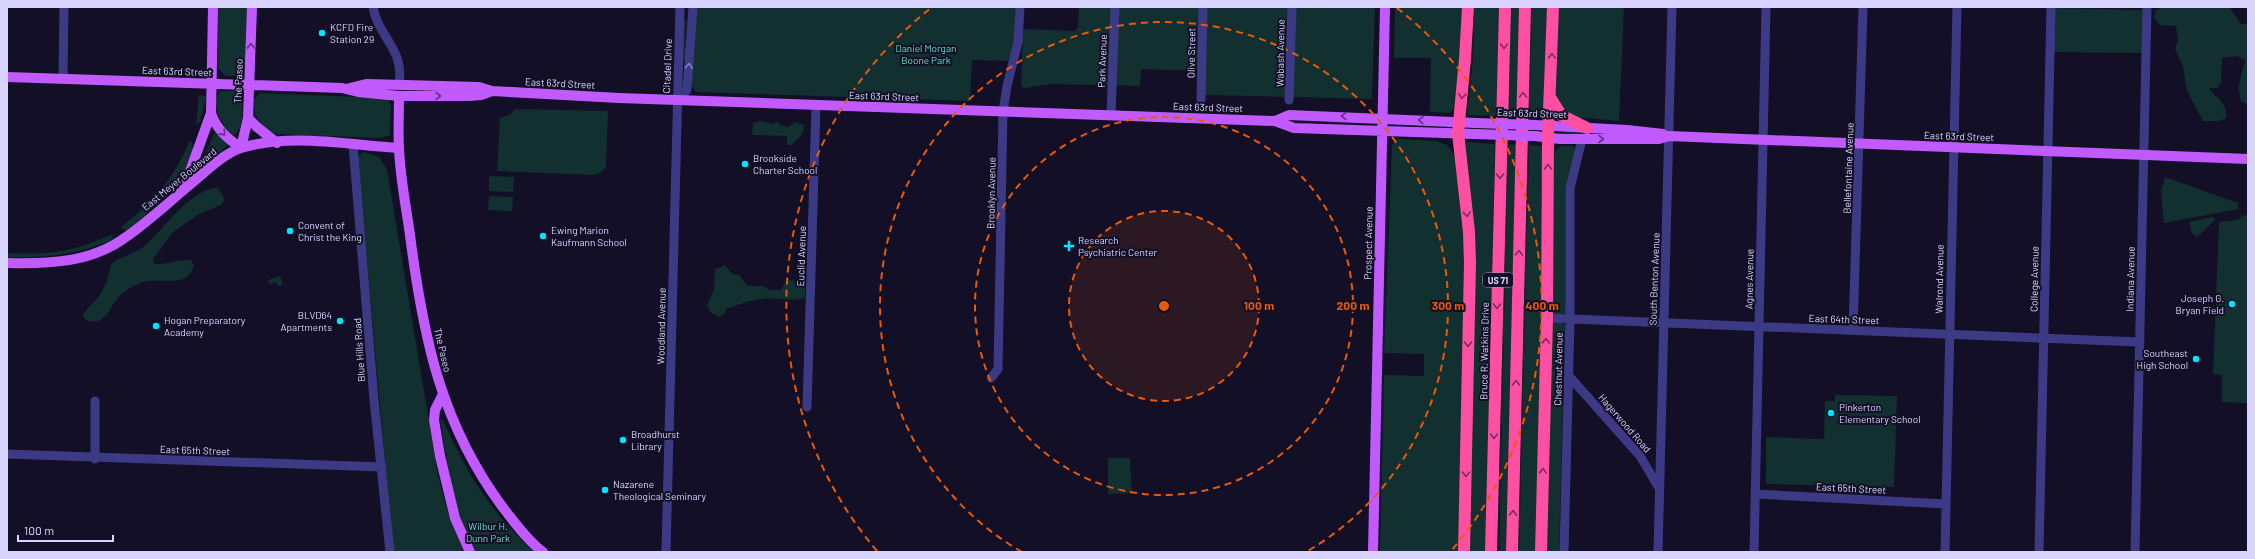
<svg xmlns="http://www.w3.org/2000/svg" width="2255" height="559" font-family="Barlow,sans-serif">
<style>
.green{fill:#12302f}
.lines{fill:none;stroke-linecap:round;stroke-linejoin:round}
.minor{stroke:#3d3a85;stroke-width:9}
.major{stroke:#c25bff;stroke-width:10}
.highway{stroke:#ff4fa3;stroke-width:12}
.major-bridge{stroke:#c25bff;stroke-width:10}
.oneway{stroke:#623188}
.oneway2{stroke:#7d2c5e}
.oneway3{stroke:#837fbc}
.ring{fill:none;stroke:#e8590c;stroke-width:2;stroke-dasharray:7 5}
.poi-dot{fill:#00e5ff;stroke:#130f26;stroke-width:1.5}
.labels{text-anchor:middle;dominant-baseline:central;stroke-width:4;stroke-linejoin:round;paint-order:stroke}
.shield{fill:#130f26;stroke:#9e99be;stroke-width:1}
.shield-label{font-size:9px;font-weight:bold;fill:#d9d4ff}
.poi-label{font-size:10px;fill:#d9d4ff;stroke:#130f26;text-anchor:start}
.park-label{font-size:10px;fill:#5fe0c0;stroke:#130f26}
.street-label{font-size:10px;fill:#d9d4ff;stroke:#130f26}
.centre{fill:#e8590c;stroke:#130f26;stroke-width:2}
.ring-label{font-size:12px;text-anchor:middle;font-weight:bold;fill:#e8590c;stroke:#130f26;stroke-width:4;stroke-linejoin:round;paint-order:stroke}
</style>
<rect width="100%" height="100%" fill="#130f26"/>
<path class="green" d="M 218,7 L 247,7 L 246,62 L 243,69 L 236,76 L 225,76 L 218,68 Z
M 696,7 L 1015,7 L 1014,42 L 1009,61 L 972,60 L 970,101 L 697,92 L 694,90 L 691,84 Z
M 1079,7 L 1375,7 L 1372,99 L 1204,95 L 1204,71 L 1141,69 L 1140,86 L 1052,84 L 1024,88 L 1021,86 L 1023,29 L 1074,31 L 1078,28 Z
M 1395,7 L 1466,7 L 1455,107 L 1450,113 L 1430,112 L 1431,58 L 1394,58 Z
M 1474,7 L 1499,7 L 1496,116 L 1467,115 L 1473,60 Z
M 1510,7 L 1520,7 L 1517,116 L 1508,116 Z
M 1532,7 L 1549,7 L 1544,118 L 1529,117 Z
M 1557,7 L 1624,7 L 1619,121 L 1574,117 L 1569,116 L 1556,101 Z
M 2164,7 L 2229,7 L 2241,24 L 2248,24 L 2248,104 L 2241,101 L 2238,88 L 2245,60 L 2237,56 L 2222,58 L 2221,83 L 2217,88 L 2209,88 C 2217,100 2228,102 2226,118 L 2219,121 L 2203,121 L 2187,91 L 2183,67 L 2175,49 L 2178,40 L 2176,26 L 2160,25 L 2154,17 L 2156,10 Z
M 2055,8 L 2143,10 L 2142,53 L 2054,52 Z
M 686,19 L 685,60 L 683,61 L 683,24 Z
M 221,91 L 239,91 L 242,96 C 242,107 245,129 234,135 C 222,129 209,102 221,91 Z
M 260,93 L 384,98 L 388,99 L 391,105 L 390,135 L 381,138 L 276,134 C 261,128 253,116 254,100 Z
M 199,95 L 206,96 L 206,98 L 200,122 L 196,125 Z
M 515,109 L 608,111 L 606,166 L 603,171 L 594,175 L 497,171 L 500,118 L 510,115 Z
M 759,121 L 774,124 L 777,121 L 780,125 L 788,127 L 796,122 L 803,125 C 806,134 797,138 792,145 L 787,145 L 787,136 L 752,135 L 753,123 Z
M 1558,132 L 1560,132 L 1625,134 L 1558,135 Z
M 214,133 L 218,134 L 228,145 L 202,168 L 201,166 Z
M 1399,139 L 1437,141 L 1447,145 L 1455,156 L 1465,233 L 1459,552 L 1380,551 L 1384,375 L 1424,376 L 1424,354 L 1384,353 L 1392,145 L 1395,141 Z
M 190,140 C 207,165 145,217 127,230 L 124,230 L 121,227 C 153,203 175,177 190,140 Z
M 1464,142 L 1495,144 L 1486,552 L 1470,552 Z
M 1508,144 L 1516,145 L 1506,552 L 1499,552 Z
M 1529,145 L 1543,146 L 1541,202 L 1544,242 L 1537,552 L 1519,552 Z
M 1561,146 L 1573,146 L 1575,150 L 1566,312 L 1564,315 L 1553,314 L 1551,310 L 1554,157 L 1555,151 Z
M 365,152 L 379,157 L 387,169 L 438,475 L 448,513 L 464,552 L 393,552 L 358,157 L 361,153 Z
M 489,176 L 514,177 L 513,192 L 489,191 Z
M 2165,177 L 2238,203 L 2238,209 L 2164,223 L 2161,192 Z
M 213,188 L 218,188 L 223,196 L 224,201 L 221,205 L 199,214 L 173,232 L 153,259 L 154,264 C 166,265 178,259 191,260 L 194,265 C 187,292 157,274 138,284 C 131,287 123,292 118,298 C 108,309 105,327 86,320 L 83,316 L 84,313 L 100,295 L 107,281 L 111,264 C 121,256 134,254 143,247 C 166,228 183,197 213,188 Z
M 489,196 L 513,197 L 512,211 L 488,210 Z
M 2245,215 L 2248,215 L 2248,403 L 2222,402 L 2222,375 L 2213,374 L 2219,222 L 2236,220 Z
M 2213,217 L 2215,220 L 2197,237 L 2192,233 L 2189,222 Z
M 113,234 L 111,240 C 77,255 44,258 7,257 L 7,253 C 51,255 73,252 113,234 Z
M 725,265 L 732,274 L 739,275 L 748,286 L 763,286 L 769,290 L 781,290 L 786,281 L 793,280 L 805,288 L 805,298 C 797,302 773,297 762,299 C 751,300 737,305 726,309 L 725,313 L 719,317 L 711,313 L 707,306 L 714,289 L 715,269 Z
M 280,276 L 283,284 L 278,286 L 276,282 L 270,284 L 268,280 Z
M 1555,323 L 1562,323 L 1565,325 L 1559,552 L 1546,552 L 1552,325 Z
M 1835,395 L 1897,396 L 1894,487 L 1766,484 L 1766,437 L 1824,439 L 1825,401 L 1835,401 Z
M 440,419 L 443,420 C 464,469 493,516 534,552 L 476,552 C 453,512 447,464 440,419 Z
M 1108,458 L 1130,458 L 1132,493 L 1108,494 Z"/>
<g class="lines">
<path class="minor" d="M 373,7 C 378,37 405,49 399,84
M 63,79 L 64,7
M 677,100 L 687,90 L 693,7
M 1201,100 L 1203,7
M 1289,100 L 1292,7
M 1111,115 L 1115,7
M 353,145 L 374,400 L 390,552
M 1547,318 L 2140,342
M 1853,330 L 1863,7
M 1569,376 L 1640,456 L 1659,488
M 991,378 L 998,369 L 1003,112 L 1007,86 L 1018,42 L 1020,7
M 95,401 L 95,459
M 807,407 L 816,106
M 7,454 L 382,467
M 1755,494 L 1946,504
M 666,552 L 680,7
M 1564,552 L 1570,320 L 1570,188 L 1582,139
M 1658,552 L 1672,7
M 1754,552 L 1766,7
M 1945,552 L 1957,7
M 2039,552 L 2051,7
M 2135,552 L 2147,7"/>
<path class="major" d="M 213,7 L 211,113 C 216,129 228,139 241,148
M 7,77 L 342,88 L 358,92 L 399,96 L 469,96 L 481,95 L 492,91
M 346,89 L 366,84 L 479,87 L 492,91 L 619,98 L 1275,121 L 1294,128 L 1475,134
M 399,96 C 399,113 398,131 399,148 C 400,177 406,206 410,235 C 423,337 441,425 504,509 C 516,524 528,541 543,552
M 248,118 L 257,127 L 277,143
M 1275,121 L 1289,115 L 1476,123
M 1535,125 L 1627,130 L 1663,134
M 1535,136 L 1560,139 L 1659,139 L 1669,136 L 2248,159
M 241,148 L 248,118 L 252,7
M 184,188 L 211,113
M 7,263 C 48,264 91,263 126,237 C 149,221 170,201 192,183 C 206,171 223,154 241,148 C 291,133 348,145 399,148
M 442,396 L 435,410 L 434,420 L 440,456 L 455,518 L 470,552
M 1373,552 L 1385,7"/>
<path class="highway" d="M 1551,99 L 1561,115 L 1587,128
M 1464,552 L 1470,263 L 1469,232 L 1458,133 L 1465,59 L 1468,7
M 1491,552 L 1505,7
M 1512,552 L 1525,7
M 1541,552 L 1547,318 L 1548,137 L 1553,7"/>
<path class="major-bridge" d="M 1476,123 L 1535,125
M 1475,134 L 1535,136"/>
</g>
<defs><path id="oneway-chevron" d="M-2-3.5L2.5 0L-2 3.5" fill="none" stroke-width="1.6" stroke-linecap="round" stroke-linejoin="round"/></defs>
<g class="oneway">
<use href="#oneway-chevron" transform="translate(251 46) rotate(-88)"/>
<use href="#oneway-chevron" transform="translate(438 96)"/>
<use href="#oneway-chevron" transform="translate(1344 116) rotate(-179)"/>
<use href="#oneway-chevron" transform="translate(1421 120) rotate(-178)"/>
<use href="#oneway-chevron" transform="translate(223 133) rotate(48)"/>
<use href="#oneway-chevron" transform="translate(1601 139)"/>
</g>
<g class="oneway2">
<use href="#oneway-chevron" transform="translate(1504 46) rotate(91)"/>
<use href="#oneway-chevron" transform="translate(1552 56) rotate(-88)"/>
<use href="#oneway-chevron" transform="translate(1523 95) rotate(-89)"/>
<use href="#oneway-chevron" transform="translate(1462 96) rotate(96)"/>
<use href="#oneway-chevron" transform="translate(1548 167) rotate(-90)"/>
<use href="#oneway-chevron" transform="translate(1500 176) rotate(91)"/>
<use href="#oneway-chevron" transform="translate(1467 214) rotate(84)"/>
<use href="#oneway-chevron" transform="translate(1519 253) rotate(-89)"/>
<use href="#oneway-chevron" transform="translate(1497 306) rotate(91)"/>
<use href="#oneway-chevron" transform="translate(1546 341) rotate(-88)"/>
<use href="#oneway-chevron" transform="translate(1468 344) rotate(91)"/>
<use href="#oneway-chevron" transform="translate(1516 383) rotate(-89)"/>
<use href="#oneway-chevron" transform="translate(1494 436) rotate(91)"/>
<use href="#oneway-chevron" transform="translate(1543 471) rotate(-88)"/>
<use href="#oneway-chevron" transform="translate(1466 474) rotate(91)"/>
<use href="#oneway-chevron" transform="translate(1513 513) rotate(-89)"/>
</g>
<use class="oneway3" href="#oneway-chevron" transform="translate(689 66) rotate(-85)"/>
<circle cx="1164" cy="306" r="95" fill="#e8590c" fill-opacity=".12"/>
<g class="ring">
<circle cx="1164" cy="306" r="95"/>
<circle cx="1164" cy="306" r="189"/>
<path d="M1022 552A284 284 0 1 1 1306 552"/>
<path d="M877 551A378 378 0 0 1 931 8M1397 8A378 378 0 0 1 1451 551"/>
</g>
<g class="poi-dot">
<circle cx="322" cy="33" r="4"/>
<circle cx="745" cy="164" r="4"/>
<circle cx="290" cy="231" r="4"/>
<circle cx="543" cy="236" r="4"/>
<path d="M1067 240h4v4h4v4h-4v4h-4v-4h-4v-4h4z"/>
<circle cx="2232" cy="304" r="4"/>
<circle cx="340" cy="321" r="4"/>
<circle cx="156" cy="326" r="4"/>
<circle cx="2196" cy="359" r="4"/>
<circle cx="1831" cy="413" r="4"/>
<circle cx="623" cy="440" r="4"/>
<circle cx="605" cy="490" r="4"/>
</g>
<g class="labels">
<rect class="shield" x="1483" y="273" width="30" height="14" rx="3"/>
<g class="shield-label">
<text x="1498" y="280">US 71</text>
</g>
<g class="poi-label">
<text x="330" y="27">KCFD Fire<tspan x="330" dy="12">Station 29</tspan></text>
<text x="753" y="158">Brookside<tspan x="753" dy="12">Charter School</tspan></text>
<text x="298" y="225">Convent of<tspan x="298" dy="12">Christ the King</tspan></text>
<text x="551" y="230">Ewing Marion<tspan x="551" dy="12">Kaufmann School</tspan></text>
<text x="1078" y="240">Research<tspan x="1078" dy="12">Psychiatric Center</tspan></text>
<text x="2224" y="298" text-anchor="end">Joseph G.<tspan x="2224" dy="12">Bryan Field</tspan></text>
<text x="332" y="315" text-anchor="end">BLVD64<tspan x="332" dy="12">Apartments</tspan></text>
<text x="164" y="320">Hogan Preparatory<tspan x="164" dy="12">Academy</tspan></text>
<text x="2188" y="353" text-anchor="end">Southeast<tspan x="2188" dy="12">High School</tspan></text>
<text x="1839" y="407">Pinkerton<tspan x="1839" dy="12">Elementary School</tspan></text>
<text x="631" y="434">Broadhurst<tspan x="631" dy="12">Library</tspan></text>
<text x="613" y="484">Nazarene<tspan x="613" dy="12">Theological Seminary</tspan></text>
</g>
<g class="park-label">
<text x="926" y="48">Daniel Morgan<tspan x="926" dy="12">Boone Park</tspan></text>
<text x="488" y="526">Wilbur H.<tspan x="488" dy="12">Dunn Park</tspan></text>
</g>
<g class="street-label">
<text transform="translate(1191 53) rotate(-89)">Olive Street</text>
<text transform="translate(1280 53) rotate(-89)">Wabash Avenue</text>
<text transform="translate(1102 61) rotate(-88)">Park Avenue</text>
<text transform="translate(667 66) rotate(-88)">Citadel Drive</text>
<text transform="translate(177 71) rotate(2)">East 63rd Street</text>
<text transform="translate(238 81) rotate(-88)">The Paseo</text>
<text transform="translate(560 83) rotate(3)">East 63rd Street</text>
<text transform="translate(884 96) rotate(2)">East 63rd Street</text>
<text transform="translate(1208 107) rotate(2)">East 63rd Street</text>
<text transform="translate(1532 113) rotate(2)">East 63rd Street</text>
<text transform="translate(1959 136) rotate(2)">East 63rd Street</text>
<text transform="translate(1848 168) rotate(-88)">Bellefontaine Avenue</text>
<text transform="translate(179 179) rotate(-39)">East Meyer Boulevard</text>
<text transform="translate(991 193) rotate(-89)">Brooklyn Avenue</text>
<text transform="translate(1368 243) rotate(-89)">Prospect Avenue</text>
<text transform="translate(801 256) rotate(-88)">Euclid Avenue</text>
<text transform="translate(1654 279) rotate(-88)">South Benton Avenue</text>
<text transform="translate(1749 279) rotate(-89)">Agnes Avenue</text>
<text transform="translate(1939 279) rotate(-89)">Walrond Avenue</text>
<text transform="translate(2034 279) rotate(-89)">College Avenue</text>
<text transform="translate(2130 279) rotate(-89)">Indiana Avenue</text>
<text transform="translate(1844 319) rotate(2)">East 64th Street</text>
<text transform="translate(661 326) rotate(-89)">Woodland Avenue</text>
<text transform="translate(359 350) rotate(-94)">Blue Hills Road</text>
<text transform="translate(443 350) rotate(77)">The Paseo</text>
<text transform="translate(1484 351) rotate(-89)">Bruce R. Watkins Drive</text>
<text transform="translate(1558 369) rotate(-89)">Chestnut Avenue</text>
<text transform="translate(1625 423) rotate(49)">Hagerwood Road</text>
<text transform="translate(195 450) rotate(2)">East 65th Street</text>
<text transform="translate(1851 488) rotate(3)">East 65th Street</text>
</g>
</g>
<circle cx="1164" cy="306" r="6" class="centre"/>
<g class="ring-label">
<text x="1259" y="310">100 m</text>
<text x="1353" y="310">200 m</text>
<text x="1448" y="310">300 m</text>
<text x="1542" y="310">400 m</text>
</g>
<rect width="2255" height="559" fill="none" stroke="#d9d4ff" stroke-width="16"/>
<path d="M18 535v6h95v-6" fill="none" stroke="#d9d4ff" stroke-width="2"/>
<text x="24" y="535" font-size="12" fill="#d9d4ff" stroke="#130f26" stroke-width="3" paint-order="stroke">100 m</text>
</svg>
